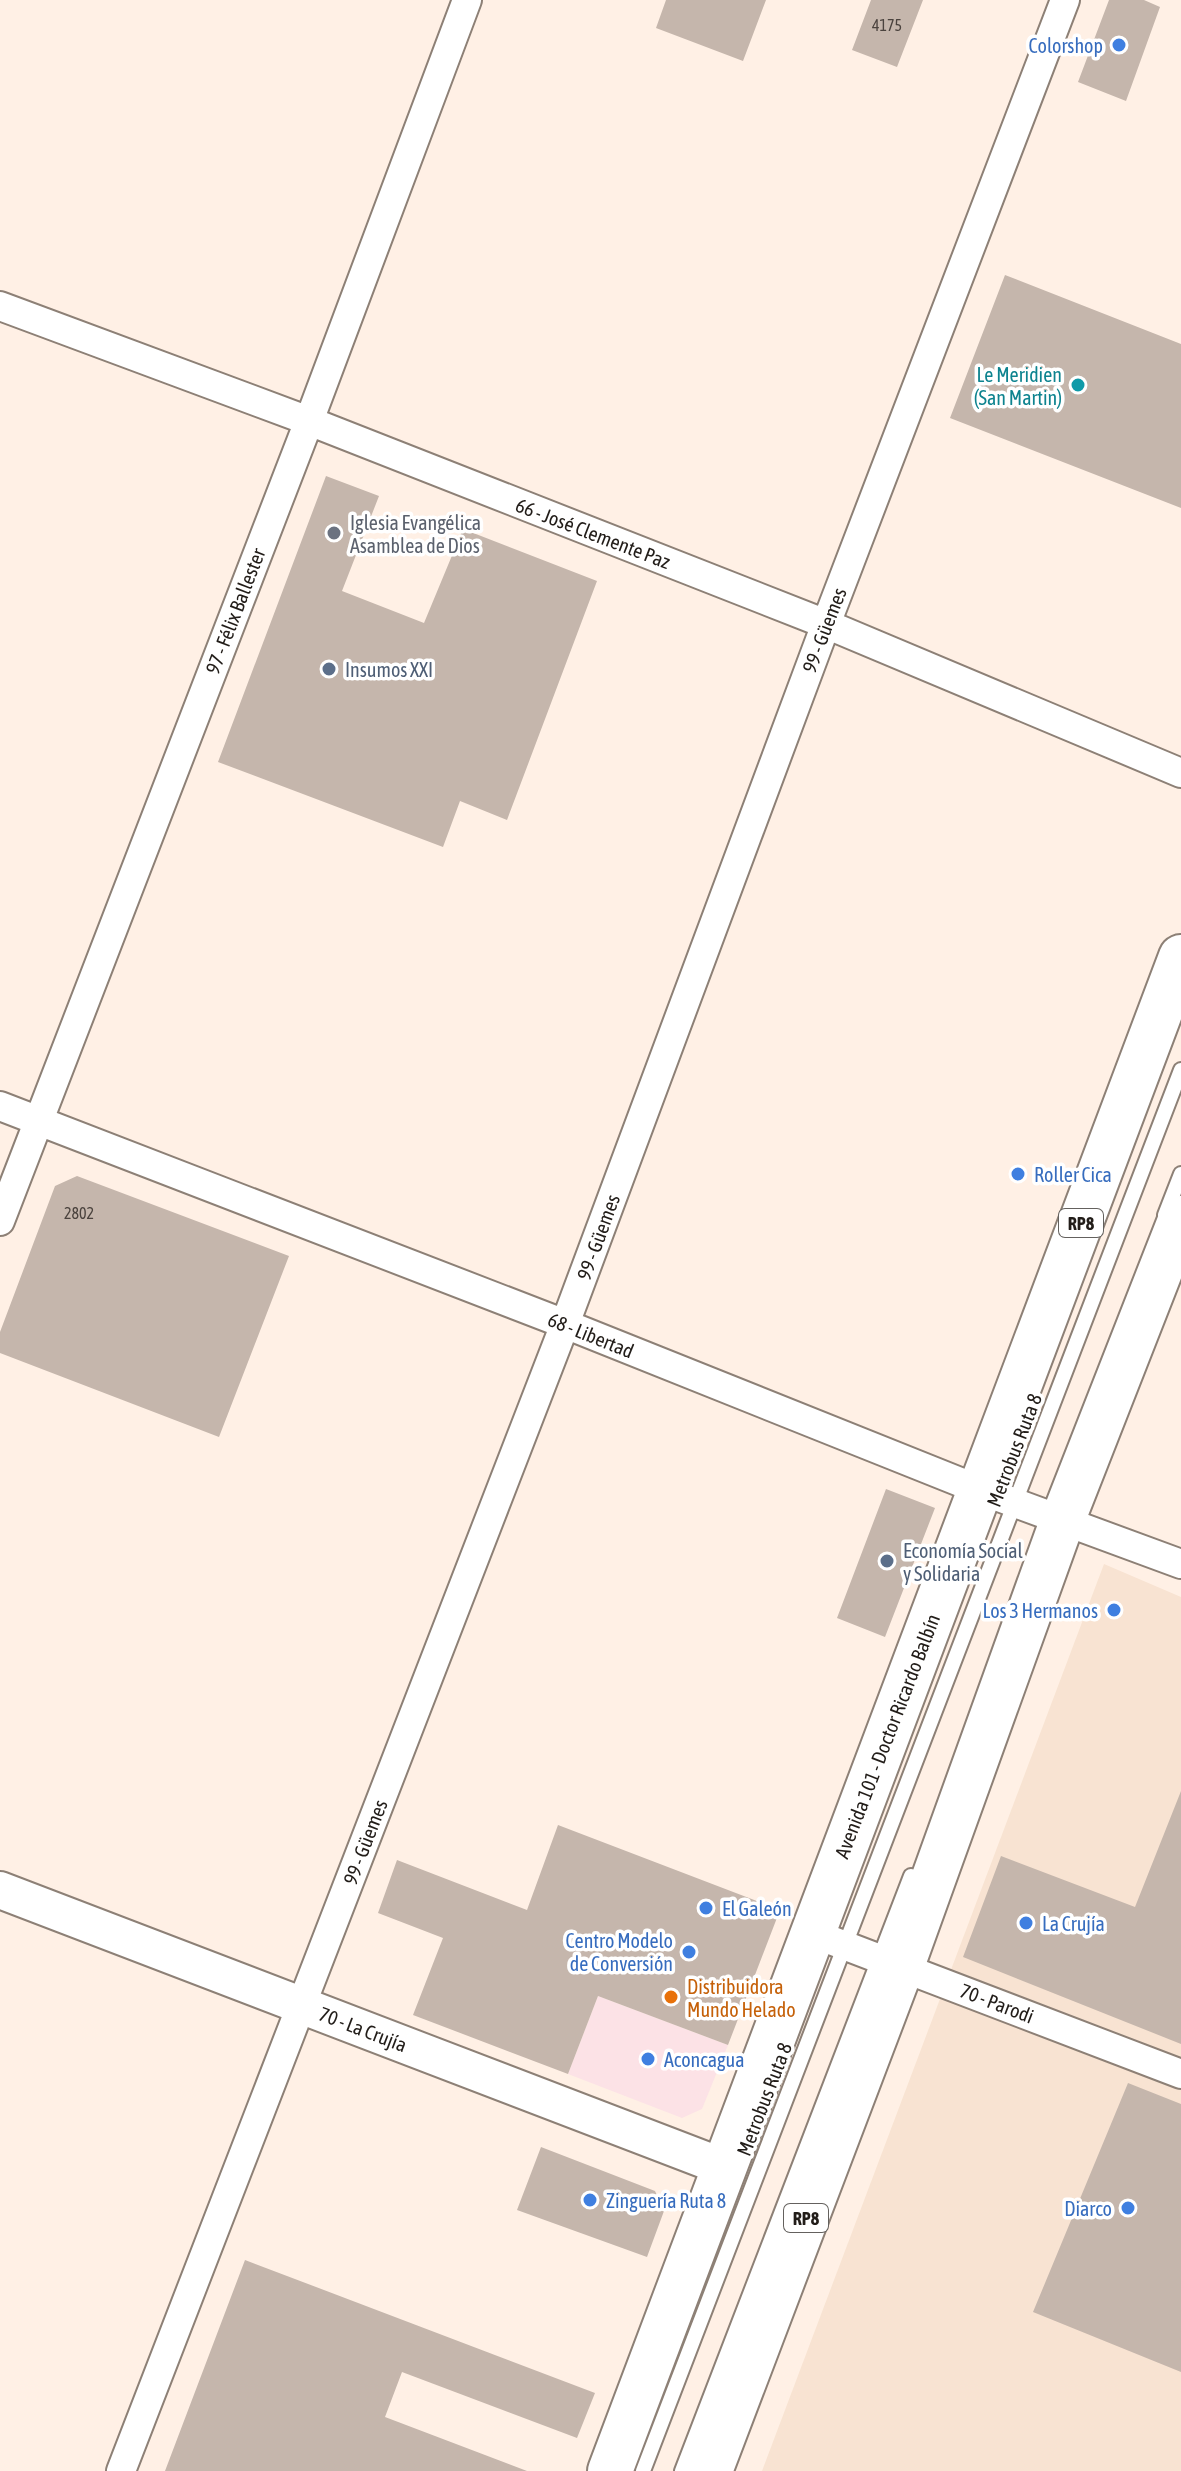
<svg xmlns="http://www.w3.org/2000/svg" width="1181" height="2471" font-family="'Asap Condensed',sans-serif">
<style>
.commercial{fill:#fce2e6}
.built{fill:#f8e3d2}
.building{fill:#c5b6ac}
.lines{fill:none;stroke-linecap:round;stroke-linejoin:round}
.service-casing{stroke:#8d8076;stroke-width:18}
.minor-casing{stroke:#8d8076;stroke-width:32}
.tertiary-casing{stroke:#8d8076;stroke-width:40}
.primary-casing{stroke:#8d8076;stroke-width:48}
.service{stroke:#fff;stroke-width:14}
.minor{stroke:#fff;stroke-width:28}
.tertiary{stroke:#fff;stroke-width:36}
.primary{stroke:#fff;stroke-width:44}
.shop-dot{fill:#3f7fe0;stroke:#fff;stroke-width:3}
.culture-dot{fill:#0f9aa8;stroke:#fff;stroke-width:3}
.worship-dot{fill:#6b7280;stroke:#fff;stroke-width:3}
.service-dot{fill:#5c6f8a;stroke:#fff;stroke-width:3}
.food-dot{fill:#e8710a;stroke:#fff;stroke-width:3}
.labels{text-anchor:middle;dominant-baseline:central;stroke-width:7;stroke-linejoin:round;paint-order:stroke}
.number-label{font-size:16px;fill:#4b433e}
.shield{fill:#fff;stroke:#64615e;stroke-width:2}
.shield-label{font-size:18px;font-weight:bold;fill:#221d19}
.shop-label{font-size:20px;fill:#366cbe;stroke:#fff;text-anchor:start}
.culture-label{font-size:20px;fill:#0d838f;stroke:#fff;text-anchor:end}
.worship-label{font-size:20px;fill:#5b616d;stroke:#fff;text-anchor:start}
.street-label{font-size:20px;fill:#221d19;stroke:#fff}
.service-label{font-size:20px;fill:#4e5e75;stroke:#fff;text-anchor:start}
.food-label{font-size:20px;fill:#c56008;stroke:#fff;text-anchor:start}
</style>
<rect width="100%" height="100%" fill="#fff0e5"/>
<path class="commercial" d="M 598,1996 L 728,2045 L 702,2109 L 682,2118 L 568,2074 Z"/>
<path class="built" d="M 1104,1564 L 1181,1597 L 1181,2471 L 762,2471 Z"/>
<path class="building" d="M 666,0 L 766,0 L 743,61 L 656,28 Z
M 871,0 L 923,0 L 897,67 L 852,50 Z
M 1109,0 L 1144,0 L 1160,7 L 1126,101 L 1078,82 Z
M 1005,275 L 1181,344 L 1181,508 L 950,418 Z
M 326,476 L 379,496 L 342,591 L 424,623 L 463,529 L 597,581 L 507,820 L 460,801 L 443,847 L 218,762 Z
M 77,1176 L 289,1256 L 219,1437 L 0,1353 L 0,1332 L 55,1186 Z
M 886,1489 L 935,1508 L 885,1637 L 837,1618 Z
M 1181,1791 L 1181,2044 L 963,1957 L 1001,1856 L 1135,1907 Z
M 558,1825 L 780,1910 L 728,2045 L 598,1996 L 568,2074 L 413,2015 L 443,1938 L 378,1913 L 397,1860 L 527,1910 Z
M 1128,2083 L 1181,2104 L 1181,2372 L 1033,2312 Z
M 541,2147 L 655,2191 L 664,2211 L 647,2257 L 517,2210 Z
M 245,2260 L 595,2393 L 577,2438 L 402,2372 L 385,2417 L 527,2471 L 165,2471 Z"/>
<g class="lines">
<g class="service-casing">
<path id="service" d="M 1165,1215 L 1181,1174
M 643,2471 L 1181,1070
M 682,2471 L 911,1876"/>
</g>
<g class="minor-casing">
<path id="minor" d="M 0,306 L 309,421 L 826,624 L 1181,773
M 0,1106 L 565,1324 L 980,1490 L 1181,1564
M 0,1221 L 309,421 L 467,0
M 812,1933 L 1181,2074
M 121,2471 L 565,1324 L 826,624 L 1065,0"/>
</g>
<g class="tertiary-casing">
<path id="tertiary" d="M 0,1890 L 726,2168"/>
</g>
<g class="primary-casing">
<path id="primary" d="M 610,2471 L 1181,957
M 710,2471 L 902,1966 L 1063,1519 L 1181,1218"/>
</g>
<use href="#service" class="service"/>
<use href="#minor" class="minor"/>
<use href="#tertiary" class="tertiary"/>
<use href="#primary" class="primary"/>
</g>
<g class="shop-dot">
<circle cx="1119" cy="45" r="8"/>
<circle cx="1018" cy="1174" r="8"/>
<circle cx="1114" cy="1610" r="8"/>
<circle cx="706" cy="1908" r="8"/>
<circle cx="1026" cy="1923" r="8"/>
<circle cx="689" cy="1952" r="8"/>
<circle cx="648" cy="2059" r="8"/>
<circle cx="590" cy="2200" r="8"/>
<circle cx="1128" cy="2208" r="8"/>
</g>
<circle class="culture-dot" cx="1078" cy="385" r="8"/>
<circle class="worship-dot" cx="334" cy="533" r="8"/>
<g class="service-dot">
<circle cx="329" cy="669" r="8"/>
<circle cx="887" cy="1561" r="8"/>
</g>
<circle class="food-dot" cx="671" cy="1997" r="8"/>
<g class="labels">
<g class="number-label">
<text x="887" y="25">4175</text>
<text x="79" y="1213">2802</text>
</g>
<g class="shield">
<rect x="1059" y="1209" width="44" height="28" rx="6"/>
<rect x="784" y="2204" width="44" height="28" rx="6"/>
</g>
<g class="shield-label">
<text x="1081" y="1223">RP8</text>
<text x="806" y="2218">RP8</text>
</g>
<g class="shop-label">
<text x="1103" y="45" text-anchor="end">Colorshop</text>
<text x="1034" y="1174">Roller Cica</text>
<text x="1098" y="1610" text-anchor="end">Los 3 Hermanos</text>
<text x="722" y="1908">El Galeón</text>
<text x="1042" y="1923">La Crujía</text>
<text x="673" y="1940" text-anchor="end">Centro Modelo<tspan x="673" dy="23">de Conversión</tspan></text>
<text x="664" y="2059">Aconcagua</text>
<text x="606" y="2200">Zinguería Ruta 8</text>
<text x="1112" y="2208" text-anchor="end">Diarco</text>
</g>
<g class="culture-label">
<text x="1062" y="374">Le Meridien<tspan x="1062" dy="23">(San Martin)</tspan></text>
</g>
<g class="worship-label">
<text x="350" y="522">Iglesia Evangélica<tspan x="350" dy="23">Asamblea de Dios</tspan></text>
</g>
<g class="street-label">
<text transform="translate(593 533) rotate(21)">66 - José Clemente Paz</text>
<text transform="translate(235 611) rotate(-69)">97 - Félix Ballester</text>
<text transform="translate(824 630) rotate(-69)">99 - Güemes</text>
<text transform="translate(598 1237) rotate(-70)">99 - Güemes</text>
<text transform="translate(591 1335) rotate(22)">68 - Libertad</text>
<text transform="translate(1014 1450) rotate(-69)">Metrobus Ruta 8</text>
<text transform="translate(887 1736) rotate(-69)">Avenida 101 - Doctor Ricardo Balbín</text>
<text transform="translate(365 1842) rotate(-69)">99 - Güemes</text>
<text transform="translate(997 2003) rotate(21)">70 - Parodi</text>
<text transform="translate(363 2029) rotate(21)">70 - La Crujía</text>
<text transform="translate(764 2099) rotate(-69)">Metrobus Ruta 8</text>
</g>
<g class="service-label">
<text x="345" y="669">Insumos XXI</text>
<text x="903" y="1550">Economía Social<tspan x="903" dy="23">y Solidaria</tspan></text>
</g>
<g class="food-label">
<text x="687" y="1986">Distribuidora<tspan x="687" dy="23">Mundo Helado</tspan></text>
</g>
</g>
</svg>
